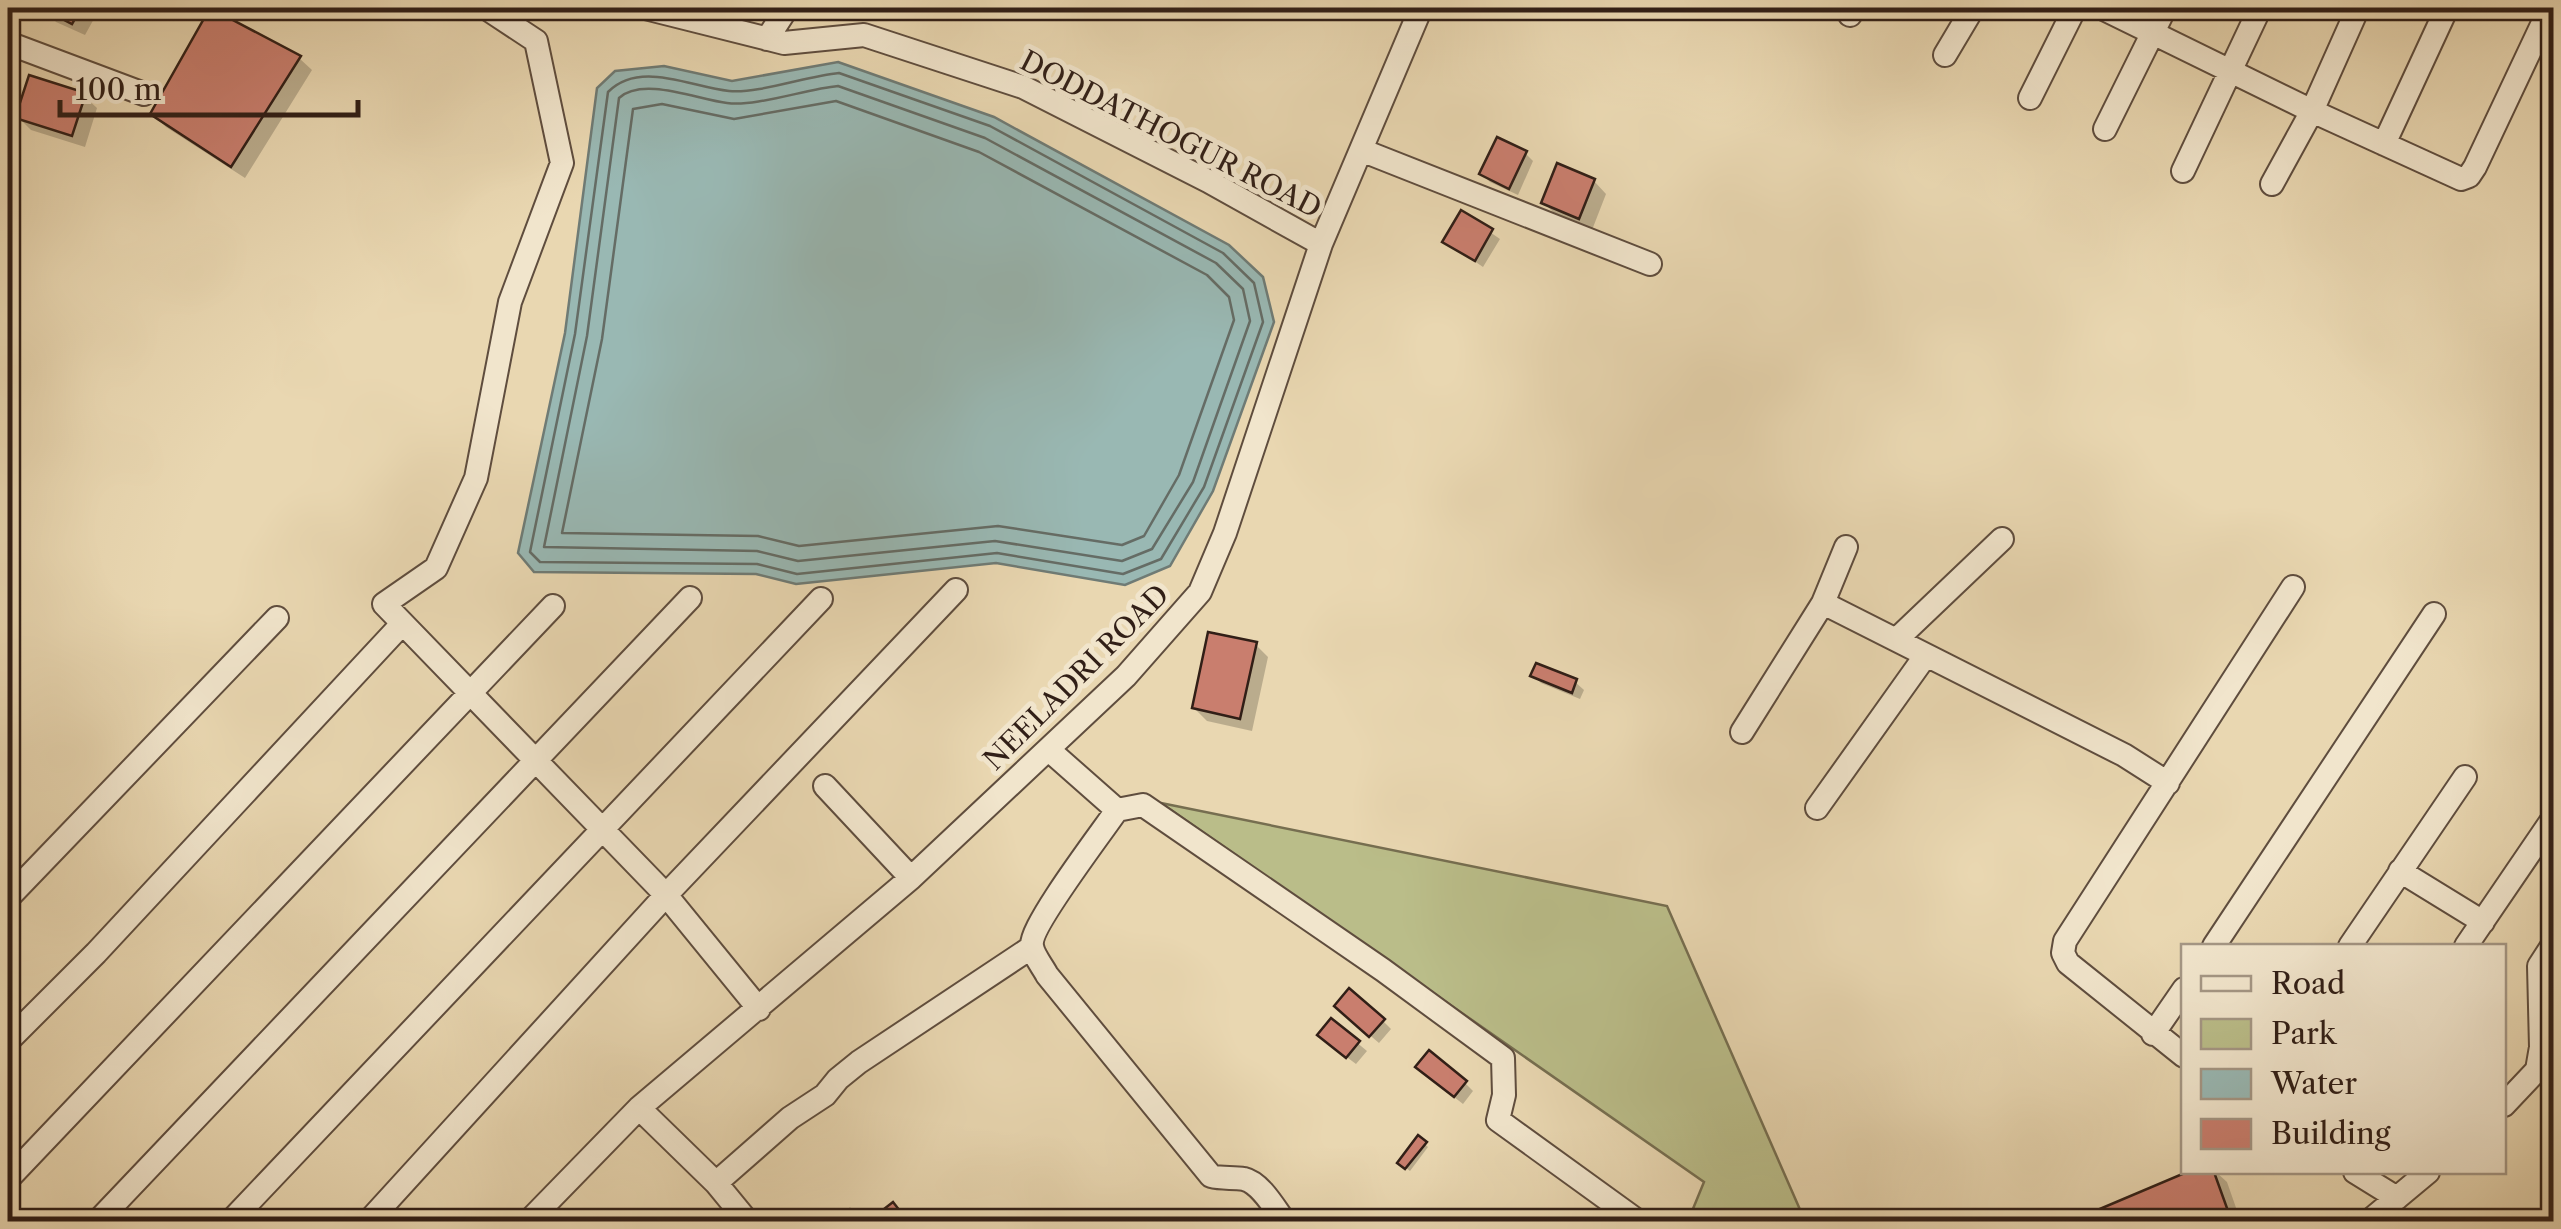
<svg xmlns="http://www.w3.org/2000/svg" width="2561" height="1229" font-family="'Libre Caslon Text',serif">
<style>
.green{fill:#babd89;stroke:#766e50;stroke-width:2.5}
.water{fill:#99b8b3;stroke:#6f7b75;stroke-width:2.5}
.shadow{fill:#0003}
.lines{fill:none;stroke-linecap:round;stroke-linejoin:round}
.shore{stroke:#656c65;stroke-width:2.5}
.building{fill:#c97e6e;stroke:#311f17;stroke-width:2.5}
.minor-casing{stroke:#5f4d3e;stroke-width:26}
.minor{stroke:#f1e5cc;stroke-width:22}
.labels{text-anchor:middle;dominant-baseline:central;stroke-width:10;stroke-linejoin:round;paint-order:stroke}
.street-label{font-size:28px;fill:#311f17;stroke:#f1e5cc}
</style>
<rect width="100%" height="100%" fill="#e9d7b1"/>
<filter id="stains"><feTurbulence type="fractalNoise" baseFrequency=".002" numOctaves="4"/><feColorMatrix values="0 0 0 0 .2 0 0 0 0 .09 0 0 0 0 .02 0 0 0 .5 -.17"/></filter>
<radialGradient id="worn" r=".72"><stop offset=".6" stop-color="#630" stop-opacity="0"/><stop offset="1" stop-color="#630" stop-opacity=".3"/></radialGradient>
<path class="green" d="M 1161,803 L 1667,906 L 1805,1221 L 1688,1221 L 1704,1182 Z"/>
<path class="water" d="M 838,62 L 994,117 L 1229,245 L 1263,277 L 1274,322 L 1213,491 L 1170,566 L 1125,585 L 996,563 L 796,584 L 756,574 L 534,572 L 518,553 L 565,333 L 597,88 L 615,71 L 664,66 L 732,81 Z"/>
<path class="shadow" d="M 44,8 L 100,8 L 85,35 L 56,22 Z
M 704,8 L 743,8 L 733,25 Z
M 299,58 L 312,70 L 245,178 L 166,127 L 153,114 Z
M 84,96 L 97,108 L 85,147 L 31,130 L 18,117 Z
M 1525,153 L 1533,161 L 1518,195 L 1490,182 L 1482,174 Z
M 1594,181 L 1606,194 L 1592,230 L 1556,215 L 1543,202 Z
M 1462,213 L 1500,239 L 1483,267 L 1445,241 Z
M 1256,645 L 1268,657 L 1252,731 L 1207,721 L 1194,708 Z
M 1533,675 L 1575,682 L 1584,690 L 1580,699 L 1541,683 Z
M 1345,1014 L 1383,1021 L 1391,1029 L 1379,1043 Z
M 1331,1021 L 1367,1051 L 1356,1064 L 1328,1043 Z
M 1426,1075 L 1465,1083 L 1473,1091 L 1463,1104 Z
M 1419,1139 L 1428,1147 L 1410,1171 L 1400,1163 Z
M 2194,1172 L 2216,1172 L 2227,1182 L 2241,1222 L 2075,1222 Z
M 893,1205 L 902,1216 L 909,1222 L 883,1222 Z
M 850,1207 L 862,1221 L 862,1222 L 857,1222 L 847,1210 Z"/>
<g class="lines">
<path class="shore" d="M 839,73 L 990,126 L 1223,253 L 1254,283 L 1263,322 L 1204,487 L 1161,559 L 1123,574 L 997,553 L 797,574 L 757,564 L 540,562 L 530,552 L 575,334 L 608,92 C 640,60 690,87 729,91 C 758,94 807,76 839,73 Z
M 838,86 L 985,138 L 1216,263 L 1243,289 L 1250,321 L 1193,482 L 1152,549 L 1122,561 L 995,541 L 798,561 L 757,551 L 544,547 L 587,336 L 619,98 C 643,76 699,100 727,103 C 756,107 806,89 838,86 Z
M 836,101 L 979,152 L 1207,275 L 1229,297 L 1234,320 L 1179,475 L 1144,536 L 1122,545 L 998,526 L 799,546 L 758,536 L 562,533 L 602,339 L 633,109 L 662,104 L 734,119 Z"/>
</g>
<path class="building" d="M 41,8 L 81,8 L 72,24 Z
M 210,8 L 301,56 L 231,167 L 150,114 Z
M 29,75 L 86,93 L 72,136 L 15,118 Z
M 1497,137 L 1527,151 L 1509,189 L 1479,174 Z
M 1557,163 L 1595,179 L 1579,219 L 1541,203 Z
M 1461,210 L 1493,229 L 1475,261 L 1442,242 Z
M 1208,632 L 1257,642 L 1240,719 L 1192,708 Z
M 1536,663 L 1577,679 L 1572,693 L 1530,676 Z
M 1349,988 L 1385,1019 L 1369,1037 L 1334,1006 Z
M 1331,1018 L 1360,1041 L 1346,1058 L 1317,1035 Z
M 1429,1050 L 1467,1081 L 1454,1097 L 1415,1067 Z
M 1418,1135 L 1427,1142 L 1405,1169 L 1397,1163 Z
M 2187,1172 L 2214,1172 L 2232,1222 L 2069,1222 Z
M 893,1202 L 900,1211 L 887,1222 L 879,1222 L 875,1216 Z"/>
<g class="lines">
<g class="minor-casing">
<path id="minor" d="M 486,8 L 536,41 L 562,163 L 510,302 L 476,478 L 436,568 L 384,604 L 666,895 L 759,1009
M 645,8 L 784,43 L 864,35 L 1023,87 L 1208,181 L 1321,244
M 2102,8 L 2312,111 L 2461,179 L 2469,176 L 2475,167 L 2550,8
M 1850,15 L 1855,8
M 767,39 L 787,8
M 8,43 L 144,94
M 1945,55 L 1973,8
M 2030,98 L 2075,8
M 2105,129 L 2165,8
M 2384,144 L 2447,8
M 1361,150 L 1650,264
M 2183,171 L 2260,8
M 2272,184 L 2312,111 L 2358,8
M 1823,603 L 2124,755 L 2168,783
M 1897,639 L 2002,539
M 1742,732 L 1823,603 L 1846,547
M 1049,750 L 1117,810
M 825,786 L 911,878
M 1817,808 L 1926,655
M 2400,871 L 2483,922
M 8,898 L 277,618
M 2214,946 L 2434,614
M 2350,946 L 2465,777
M 2466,946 L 2554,817
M 2153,1034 L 2184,989
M 8,1041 L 96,953 L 402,624
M 2184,1056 L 2068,963 L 2063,953 L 2065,941 L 2293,587
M 2504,1105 L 2537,1070 L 2541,1047 L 2539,966 L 2554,943
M 639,1108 L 716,1183 L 790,1118 L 825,1095 L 838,1079 L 859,1062 L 1032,947
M 2355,1172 L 2397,1198
M 8,1179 L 553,606
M 716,1183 L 748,1222
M 97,1222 L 690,598
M 230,1222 L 821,599
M 368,1222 L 666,895 L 956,590
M 528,1222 L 639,1108 L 911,878 L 1126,676 L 1200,592 L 1225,533 L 1321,244 L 1421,8
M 1285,1222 C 1275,1209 1261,1183 1244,1179 C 1233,1177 1222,1179 1211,1176 L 1047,975 C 1043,967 1033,955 1032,946 C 1029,927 1102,832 1117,810 L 1143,805 L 1383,970 L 1503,1058 L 1504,1095 L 1498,1120 L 1639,1222
M 2368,1222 L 2428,1172"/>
</g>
<use href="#minor" class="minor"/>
</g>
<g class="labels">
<g class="street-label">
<text transform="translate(1171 134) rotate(27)">DODDATHOGUR ROAD</text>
<text transform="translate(1076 677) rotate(-45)">NEELADRI ROAD</text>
</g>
</g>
<rect width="2561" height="1229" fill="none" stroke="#e9d7b1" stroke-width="40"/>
<rect x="10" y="10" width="2541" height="1209" fill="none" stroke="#311f17" stroke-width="5"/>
<rect x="20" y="20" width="2521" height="1189" fill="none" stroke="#311f17" stroke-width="2.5"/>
<rect x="2181" y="944" width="325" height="230" fill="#f1e5cc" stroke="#a49684" stroke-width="2.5"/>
<rect x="2201" y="976" width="50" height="15" fill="#f1e5cc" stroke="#a49684" stroke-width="2.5"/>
<text x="2271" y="994" font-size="30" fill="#311f17">Road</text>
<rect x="2201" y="1019" width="50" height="30" fill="#babd89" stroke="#a49684" stroke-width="2.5"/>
<text x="2271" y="1044" font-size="30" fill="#311f17">Park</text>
<rect x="2201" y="1069" width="50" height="30" fill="#99b8b3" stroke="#a49684" stroke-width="2.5"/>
<text x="2271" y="1094" font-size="30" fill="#311f17">Water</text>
<rect x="2201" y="1119" width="50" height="30" fill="#c97e6e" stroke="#a49684" stroke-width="2.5"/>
<text x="2271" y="1144" font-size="30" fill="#311f17">Building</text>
<path d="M60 100v15h298v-15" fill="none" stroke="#311f17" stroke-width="5"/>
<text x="75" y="100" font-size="30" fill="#311f17" stroke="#f1e5cc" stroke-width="8" paint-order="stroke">100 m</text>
<rect width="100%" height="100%" filter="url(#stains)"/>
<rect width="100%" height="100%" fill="url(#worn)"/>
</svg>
